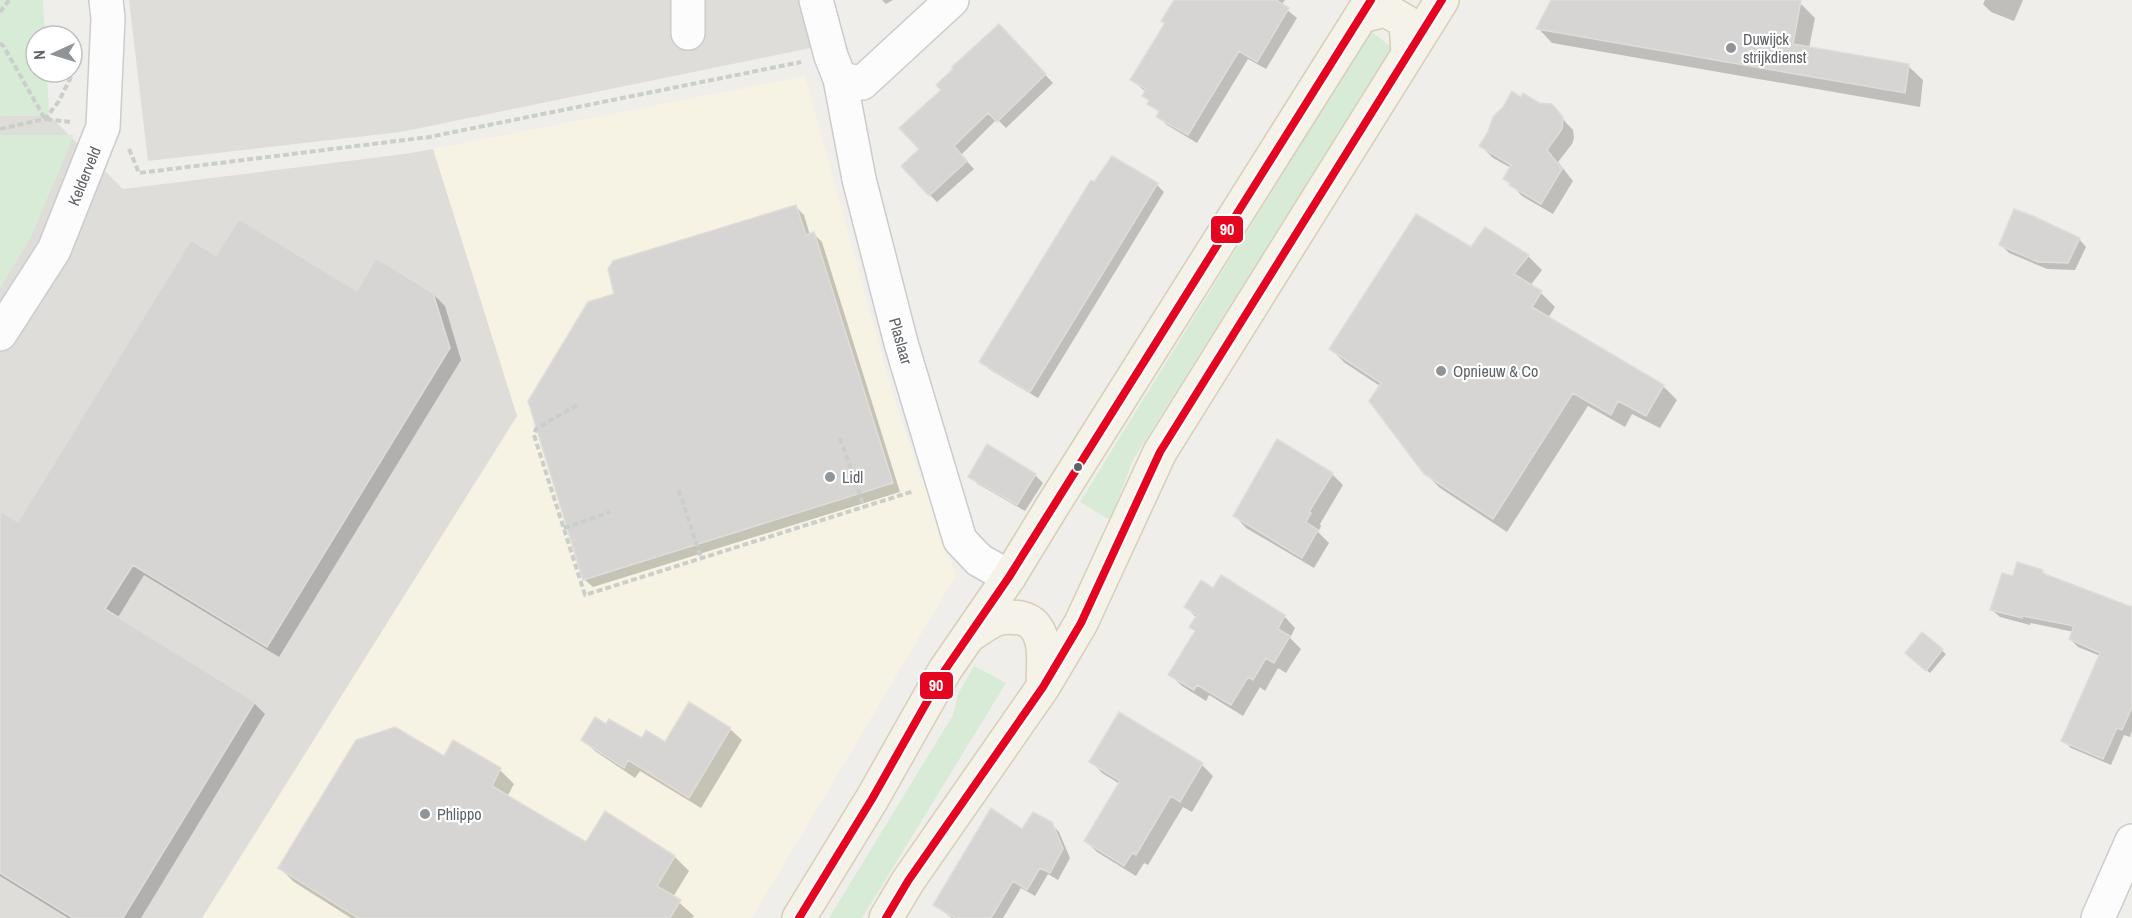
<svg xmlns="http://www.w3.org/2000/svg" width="2132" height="918" font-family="'Archivo Narrow',sans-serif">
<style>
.commercial{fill:#f7f3e4}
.industrial{fill:#dfddda}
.green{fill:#d8ebd6}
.shadow{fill:#0003}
.building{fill:#d6d5d3;stroke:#deddd9;stroke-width:1.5}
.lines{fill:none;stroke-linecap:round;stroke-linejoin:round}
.minor-casing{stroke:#cbcccc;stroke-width:36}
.major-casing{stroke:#d7ceb8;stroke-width:36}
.path{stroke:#cacfcc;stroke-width:4;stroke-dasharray:6 3;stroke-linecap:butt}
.minor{stroke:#fdfcfc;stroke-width:33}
.major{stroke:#f4f2e9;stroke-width:33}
.bus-1-casing{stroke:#fff;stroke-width:12}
.bus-1{stroke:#e40521;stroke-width:8}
.poi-dot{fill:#919496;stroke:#fff;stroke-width:2}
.bus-dot{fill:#5f6368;stroke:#fff;stroke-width:2}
.labels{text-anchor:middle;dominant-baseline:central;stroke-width:4.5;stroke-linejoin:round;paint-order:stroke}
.poi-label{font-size:16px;fill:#5f6368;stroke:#fff;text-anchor:start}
.street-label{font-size:16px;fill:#5f6368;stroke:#fff}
.line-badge{stroke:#fff;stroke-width:2}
.badge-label{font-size:16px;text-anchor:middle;font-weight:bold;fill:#fff}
</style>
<rect width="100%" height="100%" fill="#efeeea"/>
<path class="commercial" d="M 805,76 L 890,385 L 921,480 L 931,485 L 955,577 L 752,918 L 202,918 L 517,416 L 433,149 Z"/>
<path class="industrial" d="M 129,0 L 804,0 L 815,47 L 401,132 L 148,161 Z
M 49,115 L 123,189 L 405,154 L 433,149 L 517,416 L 202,918 L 0,918 L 0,116 Z"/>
<path class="green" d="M 0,0 L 43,0 L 45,36 L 36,36 L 36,72 L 47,72 L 49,115 L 0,116 Z
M 1371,31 L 1392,48 L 1133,460 L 1110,520 L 1080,502 Z
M 0,135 L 74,135 L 30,239 L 0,288 Z
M 974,666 L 1006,683 L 862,918 L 829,918 L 953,715 L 958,694 Z"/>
<path class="shadow" d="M 882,0 L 893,0 L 886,4 Z
M 1201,0 L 1285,0 L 1281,5 L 1297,18 L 1266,69 L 1248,59 L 1197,143 L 1167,125 L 1158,116 L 1160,113 L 1144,96 L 1146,92 L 1132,80 Z
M 1553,0 L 1784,0 L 1800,3 L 1815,18 L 1809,48 L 1908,66 L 1923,80 L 1920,107 L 1552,43 L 1538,28 Z
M 1985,0 L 2023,0 L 2014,21 L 1991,12 L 1983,4 Z
M 999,26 L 1053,83 L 1006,128 L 997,119 L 961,155 L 974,169 L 937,202 L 930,195 L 921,149 L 943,90 Z
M 1559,115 L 1573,130 L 1574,138 L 1572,144 L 1558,162 L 1573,181 L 1553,214 L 1522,196 L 1505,178 L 1511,168 L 1493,158 L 1481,146 Z
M 1095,184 L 1157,185 L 1164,192 L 1038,398 L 989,369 L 981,361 Z
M 796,207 L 804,215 L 810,235 L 814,234 L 822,242 L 900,492 L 593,587 L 584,579 L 616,295 Z
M 2079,239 L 2086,247 L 2075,270 L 2047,269 L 2009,253 L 2001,245 Z
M 1471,249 L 1528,256 L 1542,270 L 1530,286 L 1541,293 L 1555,307 L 1548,318 L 1663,386 L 1677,400 L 1660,428 L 1632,414 L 1625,427 L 1588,406 L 1507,532 L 1440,488 L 1425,473 L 1380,386 L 1345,363 L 1331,349 Z
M 217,258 L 357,293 L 433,294 L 445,306 L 461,360 L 279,657 L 144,575 L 117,619 L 254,703 L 265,714 L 141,918 L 68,918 L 0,876 L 0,513 L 18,524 Z
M 1332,474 L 1343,485 L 1320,524 L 1321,526 L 1318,532 L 1329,543 L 1314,568 L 1246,528 L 1235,516 Z
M 1035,475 L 1043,483 L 1025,511 L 978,484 L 970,477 Z
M 2042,571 L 2047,576 L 2132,608 L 2132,731 L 2130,737 L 2124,735 L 2111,765 L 2071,748 L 2063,740 L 2100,656 L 2078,647 L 2070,639 L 2074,632 L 2031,623 L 2030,625 L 2000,617 L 1992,610 L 2014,578 Z
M 1214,590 L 1284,616 L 1295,628 L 1290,638 L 1301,649 L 1286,673 L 1278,668 L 1265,691 L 1260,687 L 1243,716 L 1209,695 L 1206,701 L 1182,686 L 1170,675 L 1196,632 L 1191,627 L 1197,618 L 1186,607 Z
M 1922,634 L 1946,654 L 1930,673 L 1910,656 Z
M 606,726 L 642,740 L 666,744 L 730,729 L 742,740 L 701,808 L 640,771 L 635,778 L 595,751 L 583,740 Z
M 454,742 L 500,770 L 514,784 L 507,797 L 587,844 L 605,813 L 675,857 L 689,871 L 673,897 L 694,916 L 692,918 L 351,918 L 294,882 L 280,868 L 444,758 Z
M 1091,761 L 1202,765 L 1213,776 L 1192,812 L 1183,807 L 1148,865 L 1144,863 L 1136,876 L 1097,852 L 1086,841 L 1120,784 L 1102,773 Z
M 1051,823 L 1059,832 L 1070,858 L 1058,880 L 1048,874 L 1035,896 L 1021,888 L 1003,918 L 952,918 L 935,905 L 1023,831 Z"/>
<path class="building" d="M 1174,0 L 1276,0 L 1289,8 L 1257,62 L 1239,51 L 1188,135 L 1156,117 L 1159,111 L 1147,104 L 1149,100 L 1142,96 L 1146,89 L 1130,80 L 1165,23 L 1161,21 Z
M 1551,0 L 1801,0 L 1793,44 L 1909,64 L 1905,93 L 1536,29 Z
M 999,24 L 1046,74 L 997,122 L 988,113 L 954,146 L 967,161 L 929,196 L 901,166 L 919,149 L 899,128 L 941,90 L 936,85 L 953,69 L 952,67 Z
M 1512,91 L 1521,97 L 1523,93 L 1539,103 L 1552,104 L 1563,117 L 1562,129 L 1547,150 L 1562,169 L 1541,204 L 1509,185 L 1510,183 L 1503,179 L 1511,165 L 1479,146 L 1488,132 L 1493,117 L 1503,107 Z
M 1112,156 L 1158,183 L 1030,392 L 979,362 L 1091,180 L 1094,182 Z
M 796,205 L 806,235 L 814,232 L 893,483 L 583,580 L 528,401 L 588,302 L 614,294 L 608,269 L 613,261 Z
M 2014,209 L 2033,216 L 2080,238 L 2068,263 L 2038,262 L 1999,245 Z
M 1416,214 L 1471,247 L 1485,227 L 1529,255 L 1514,274 L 1542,291 L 1532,307 L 1664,385 L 1646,416 L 1618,401 L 1611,415 L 1573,393 L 1493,519 L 1424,474 L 1369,401 L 1381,383 L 1329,349 Z
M 239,219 L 357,291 L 376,258 L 433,293 L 450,348 L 267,647 L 133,565 L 105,609 L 255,702 L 123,918 L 73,918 L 0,873 L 0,511 L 18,522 L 191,240 L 216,256 Z
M 1277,439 L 1333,473 L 1309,512 L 1311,513 L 1306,522 L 1318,530 L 1302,558 L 1233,516 Z
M 987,444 L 1036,474 L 1017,505 L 968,477 Z
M 2017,562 L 2043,570 L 2042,573 L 2132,607 L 2132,707 L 2122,730 L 2117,728 L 2103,759 L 2061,741 L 2100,653 L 2069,639 L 2074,626 L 2023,616 L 2022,618 L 1990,610 L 2002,573 L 2013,576 Z
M 1221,575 L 1285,615 L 1278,629 L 1290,636 L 1274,663 L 1266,658 L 1253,680 L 1248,677 L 1231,705 L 1197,685 L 1194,690 L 1168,675 L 1195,631 L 1189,627 L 1197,615 L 1184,607 L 1201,580 L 1213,588 Z
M 1922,632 L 1943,649 L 1926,671 L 1905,653 Z
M 689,702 L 731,728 L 689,798 L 628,760 L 624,768 L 581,740 L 595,717 L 606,724 L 609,719 L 642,738 L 646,730 L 665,742 Z
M 1119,712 L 1203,763 L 1180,802 L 1171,796 L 1136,855 L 1132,853 L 1124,866 L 1084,841 L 1120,781 L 1089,762 Z
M 395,727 L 444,756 L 453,740 L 501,768 L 492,786 L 586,842 L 605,811 L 675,856 L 657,886 L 681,900 L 670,918 L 358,918 L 278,868 L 356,740 Z
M 991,808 L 1022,829 L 1033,812 L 1052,822 L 1063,849 L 1050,873 L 1040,868 L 1027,890 L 1013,881 L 991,918 L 955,918 L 933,905 Z"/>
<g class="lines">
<g class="minor-casing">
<path id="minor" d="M 688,0 L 688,33
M 816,0 L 831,56 L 840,79 L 859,179 L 901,343 L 960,540 L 979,560 L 1009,577
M 840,79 L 862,83 L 952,0
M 0,334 L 54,250 L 103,127 L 108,18 L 106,0
M 2098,918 L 2132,841"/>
</g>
<g class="major-casing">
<path id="major" d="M 1361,16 L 1386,10 L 1406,22 L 1408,54
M 969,636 C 978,630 988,622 997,619 C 1005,616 1013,617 1021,618 C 1050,625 1043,664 1043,687
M 799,918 L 872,799 L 945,670 L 1009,577 L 1053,505 L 1371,0
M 886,918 L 908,881 L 1043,687 L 1081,623 L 1160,452 L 1442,0"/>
</g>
<path class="path" d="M 0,12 L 9,0
M 0,43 L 4,47 L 45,119 L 70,122
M 0,129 L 45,119 L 59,101 L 72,75
M 129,149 L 139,173 L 429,137 L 801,62
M 577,405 L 536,429 L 534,435 L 585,595 L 914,491
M 840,438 L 864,507
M 679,490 L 701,558
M 564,528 L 610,512"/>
<use href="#minor" class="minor"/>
<use href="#major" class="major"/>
<g class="bus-1-casing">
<path id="bus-1" d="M 799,918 L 872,799 L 945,670 L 1009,577 L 1371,0
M 886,918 L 908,881 L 1043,687 L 1081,623 L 1160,452 L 1442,0"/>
</g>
<use href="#bus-1" class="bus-1"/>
</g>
<g class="poi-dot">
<circle cx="1731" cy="48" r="6"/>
<circle cx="1441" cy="371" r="6"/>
<circle cx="830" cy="477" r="6"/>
<circle cx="425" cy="814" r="6"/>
</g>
<circle class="bus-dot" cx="1078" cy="467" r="5"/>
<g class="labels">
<g class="poi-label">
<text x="1743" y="39">Duwijck<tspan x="1743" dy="18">strijkdienst</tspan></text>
<text x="1453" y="371">Opnieuw &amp; Co</text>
<text x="842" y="477">Lidl</text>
<text x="437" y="814">Phlippo</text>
</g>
<g class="street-label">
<text transform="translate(84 176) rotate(-68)">Kelderveld</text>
<text transform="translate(901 341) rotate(74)">Plaslaar</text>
</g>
</g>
<g class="line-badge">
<rect x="1210" y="215" width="34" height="29" rx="6" fill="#e40521"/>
<rect x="919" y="671" width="35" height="29" rx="6" fill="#e40521"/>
</g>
<g class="badge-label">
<text x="1227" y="235">90</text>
<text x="936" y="691">90</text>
</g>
<g transform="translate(54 54) rotate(266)"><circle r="28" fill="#ffffff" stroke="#bfc1c3" stroke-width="1.5"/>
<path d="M0-4.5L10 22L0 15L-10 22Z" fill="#919496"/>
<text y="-9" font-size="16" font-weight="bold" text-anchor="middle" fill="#5f6368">N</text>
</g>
</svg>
